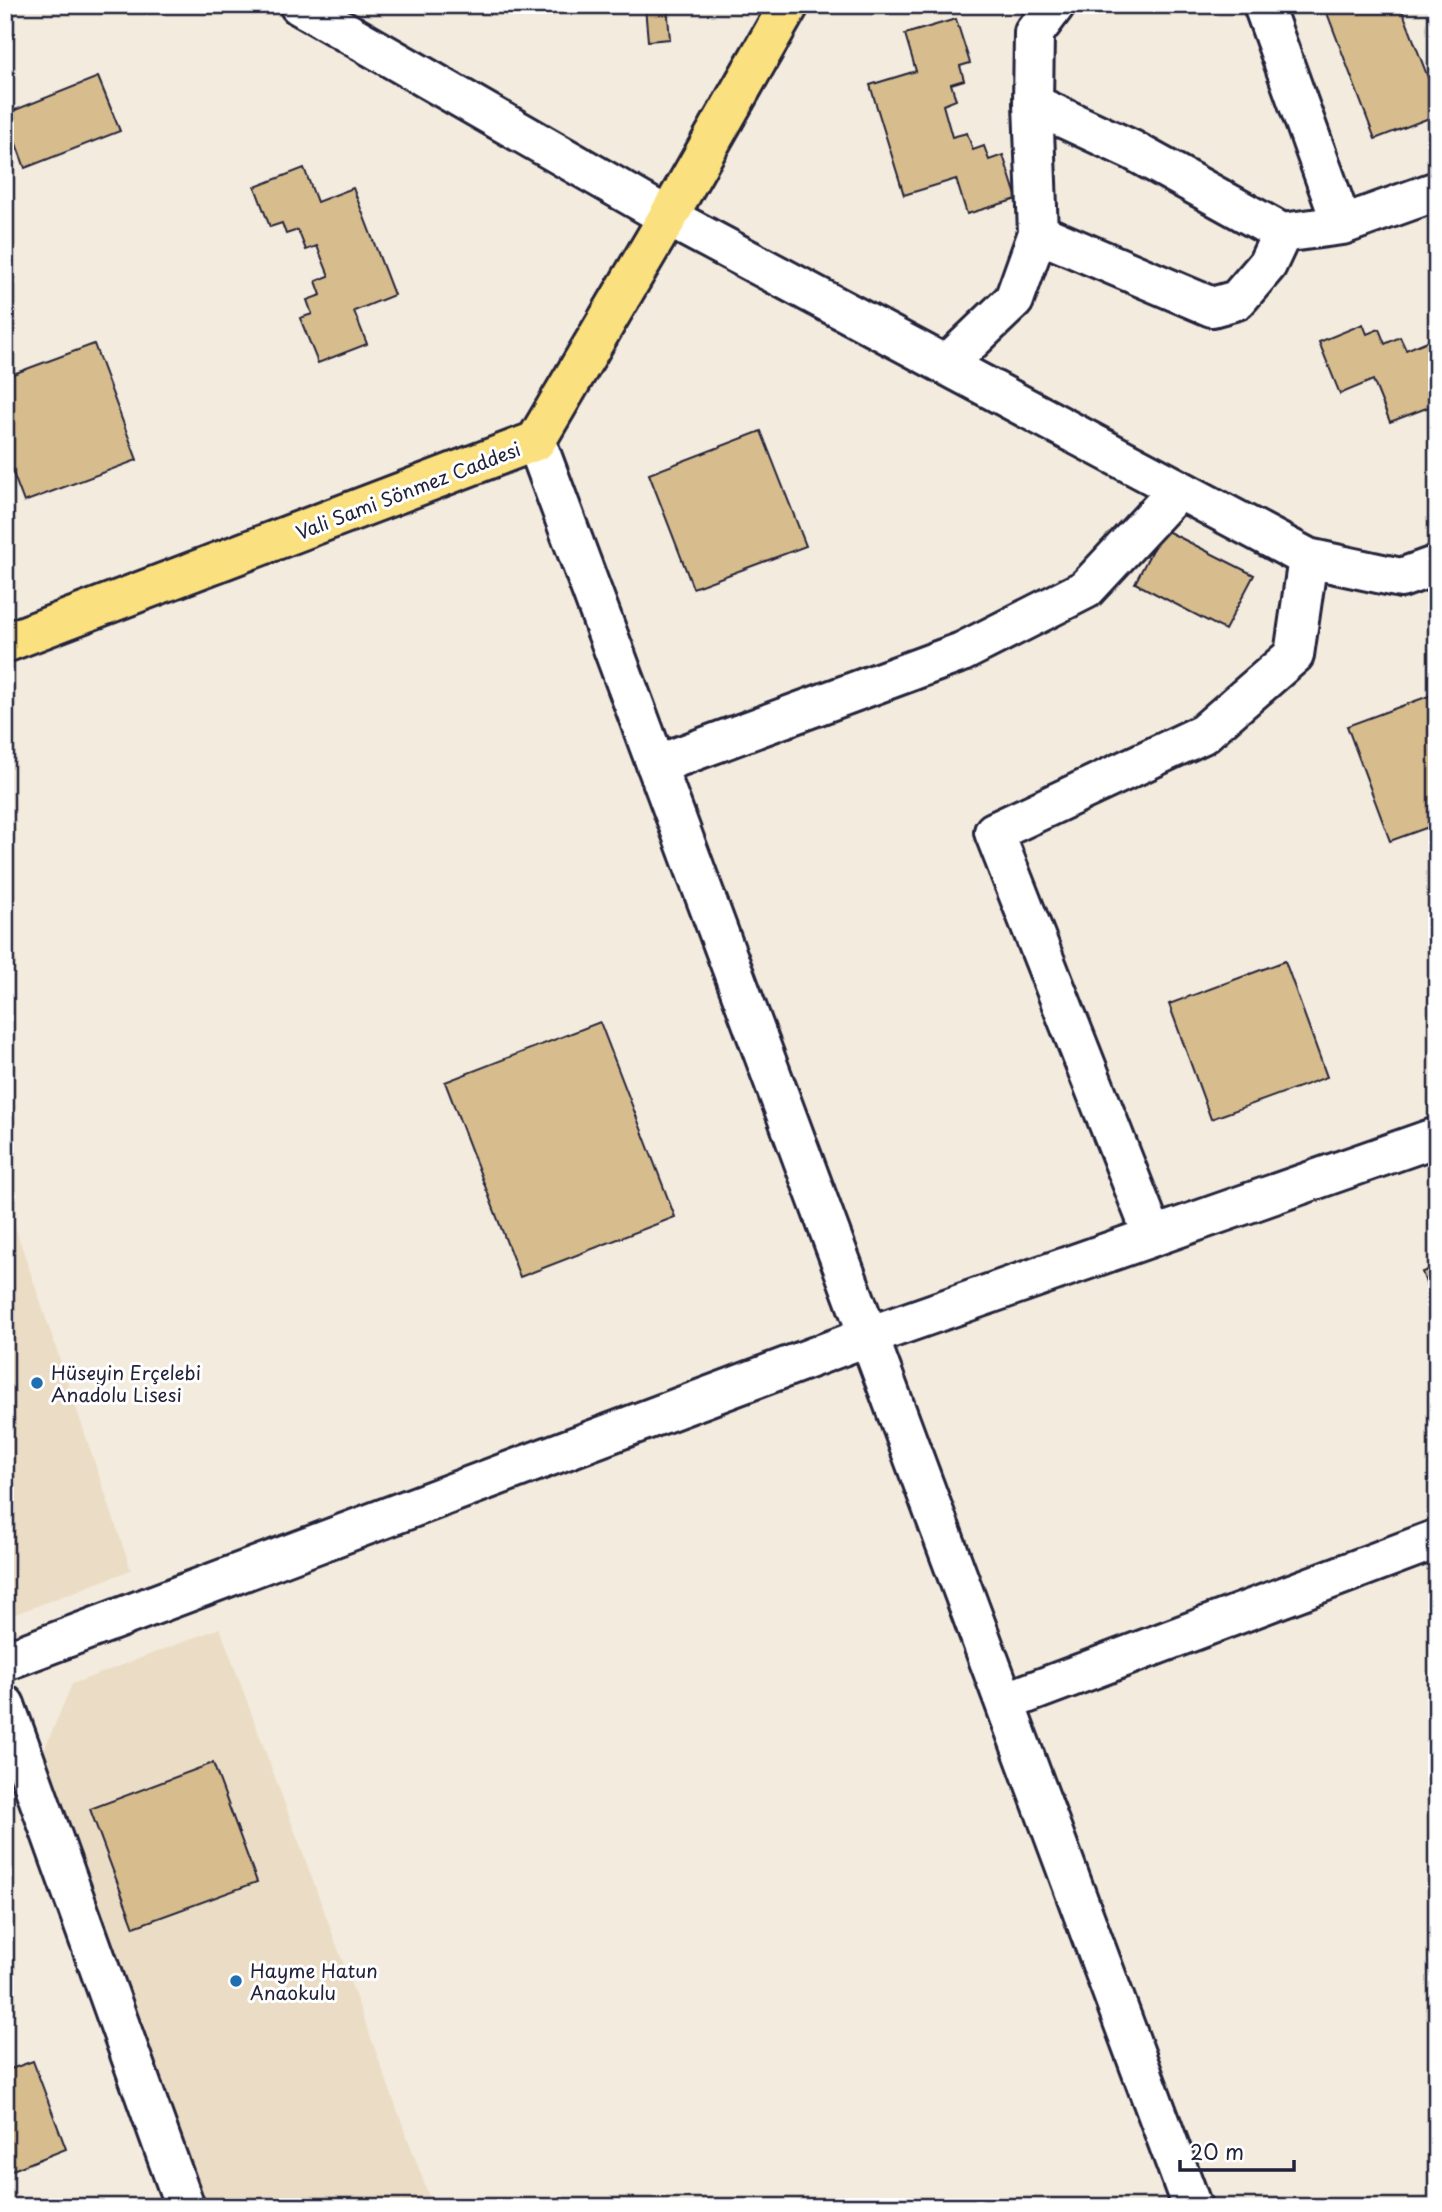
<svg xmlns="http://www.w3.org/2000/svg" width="1442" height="2212" font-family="'Playpen Sans',sans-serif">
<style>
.built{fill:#ebddc5}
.building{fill:#d7bd8d;stroke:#22223b;stroke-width:2}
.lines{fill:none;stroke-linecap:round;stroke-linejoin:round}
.minor-casing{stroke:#22223b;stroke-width:44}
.major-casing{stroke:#22223b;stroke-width:44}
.minor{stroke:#fff;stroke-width:38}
.major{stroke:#fbe080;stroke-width:38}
.poi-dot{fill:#1f6fb2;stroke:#fff;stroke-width:2.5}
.labels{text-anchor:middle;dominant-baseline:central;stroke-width:6;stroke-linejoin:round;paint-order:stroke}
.street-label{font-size:19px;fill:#22223b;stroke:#fff}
.poi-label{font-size:19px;fill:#22223b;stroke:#fff;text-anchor:start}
</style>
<rect width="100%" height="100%" fill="#f3ebdd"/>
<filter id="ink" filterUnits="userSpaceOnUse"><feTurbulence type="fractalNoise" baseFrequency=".0143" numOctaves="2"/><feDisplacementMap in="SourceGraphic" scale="14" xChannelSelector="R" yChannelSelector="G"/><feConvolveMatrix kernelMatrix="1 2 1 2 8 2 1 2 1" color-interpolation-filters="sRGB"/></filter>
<g filter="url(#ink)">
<path class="built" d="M 5,1197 L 131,1570 L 5,1618 Z
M 220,1628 L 433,2207 L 204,2207 L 42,1755 L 72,1684 Z"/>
<path class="building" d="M 667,5 L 670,39 L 648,41 L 645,7 Z
M 1324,5 L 1400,5 L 1437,101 L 1437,115 L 1375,139 Z
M 956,19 L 970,63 L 960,66 L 964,80 L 951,84 L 956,100 L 943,105 L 952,137 L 967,133 L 973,150 L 984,146 L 989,160 L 1003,155 L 1017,199 L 967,214 L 956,179 L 904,195 L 870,85 L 916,71 L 905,34 Z
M 98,77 L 120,131 L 25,168 L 5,114 Z
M 304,168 L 317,202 L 353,188 L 394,295 L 354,311 L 367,344 L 318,363 L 300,318 L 312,314 L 307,300 L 321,295 L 316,281 L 329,276 L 317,246 L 306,250 L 298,230 L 286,234 L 282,223 L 270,227 L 255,187 Z
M 1363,324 L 1367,334 L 1379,329 L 1385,344 L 1400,337 L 1406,350 L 1437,337 L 1437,404 L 1390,422 L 1373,380 L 1340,394 L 1319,342 Z
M 94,344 L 137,460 L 24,502 L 5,452 L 5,377 Z
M 761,431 L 806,546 L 693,588 L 649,474 Z
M 1163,529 L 1254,575 L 1225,630 L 1135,583 Z
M 1437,693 L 1437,824 L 1390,841 L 1347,726 Z
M 1285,961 L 1327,1077 L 1211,1119 L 1169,1004 Z
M 600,1022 L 675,1217 L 520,1277 L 445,1082 Z
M 1437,1267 L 1437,1313 L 1422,1272 Z
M 213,1763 L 257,1882 L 134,1927 L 90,1809 Z
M 33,2061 L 66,2149 L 5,2173 L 5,2071 Z"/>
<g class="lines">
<g class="minor-casing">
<path id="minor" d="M 299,5 L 668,217 L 1308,558 L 1401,578 L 1437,565
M 1263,5 L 1342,225 L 1437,191
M 1033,104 L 1132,150 L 1282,233
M 1038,233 L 1212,307 L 1237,300 L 1267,265 L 1282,233 L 1342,225
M 946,365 L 1014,300 L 1038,233 L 1033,104 L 1034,33 L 1055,5
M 536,441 L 1192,2207
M 656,765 L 962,652 L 1086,589 L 1179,489
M 1153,1236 L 994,832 L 1203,734 L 1294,655 L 1308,558
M 5,1661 L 869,1336 L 1437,1137
M 1005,1702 L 1437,1539
M 5,1705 L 185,2207"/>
</g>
<g class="major-casing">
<path id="major" d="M 5,643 L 536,441 L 668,217 L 789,5"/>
</g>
<use href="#minor" class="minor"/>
<use href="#major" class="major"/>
</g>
</g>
<g class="poi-dot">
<circle cx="37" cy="1383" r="7"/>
<circle cx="236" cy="1981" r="7"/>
</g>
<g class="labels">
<g class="street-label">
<text transform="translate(408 490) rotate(-21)">Vali Sami Sönmez Caddesi</text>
</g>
<g class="poi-label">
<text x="51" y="1372">Hüseyin Erçelebi<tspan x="51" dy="22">Anadolu Lisesi</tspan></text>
<text x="250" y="1970">Hayme Hatun<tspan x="250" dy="22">Anaokulu</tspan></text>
</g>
</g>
<rect width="1442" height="2212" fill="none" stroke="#fff" stroke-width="28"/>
<rect x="14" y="14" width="1414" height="2184" fill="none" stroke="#22223b" stroke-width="2.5" filter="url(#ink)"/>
<path d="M1180 2160v10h114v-10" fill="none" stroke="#22223b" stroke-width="3.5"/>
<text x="1190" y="2160" font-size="21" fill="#22223b" stroke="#ffffff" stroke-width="5" paint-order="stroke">20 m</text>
</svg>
